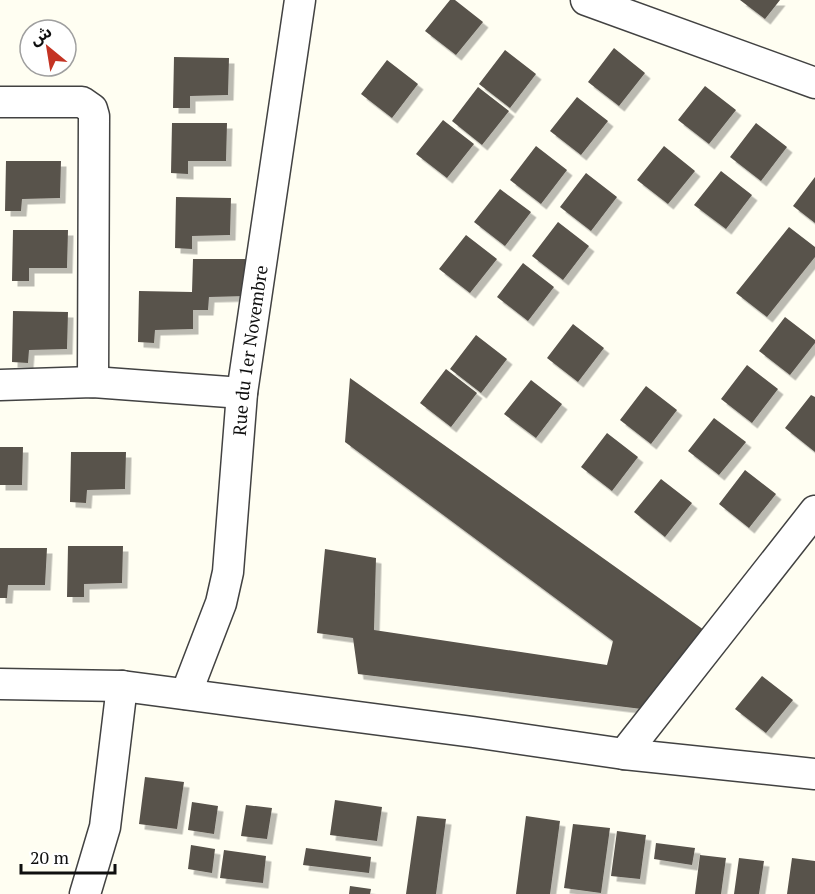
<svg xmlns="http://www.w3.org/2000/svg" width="815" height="894" font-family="'PT Serif','Noto Sans Arabic',serif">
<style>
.building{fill:#58524b;filter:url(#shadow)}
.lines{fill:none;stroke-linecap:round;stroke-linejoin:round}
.minor-casing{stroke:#424242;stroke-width:33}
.minor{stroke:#fff;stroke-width:30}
.labels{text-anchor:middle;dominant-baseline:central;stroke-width:6;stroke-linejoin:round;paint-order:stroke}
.street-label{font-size:18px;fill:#0f0f0f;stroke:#fff}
</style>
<defs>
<filter id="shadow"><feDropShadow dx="5.5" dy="5.5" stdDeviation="0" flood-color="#0004"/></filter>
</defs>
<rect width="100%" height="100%" fill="#fffef2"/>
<path class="building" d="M 450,0 L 455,0 L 483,22 L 456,55 L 425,31 Z
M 740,0 L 780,0 L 765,19 Z
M 614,48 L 645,73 L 619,106 L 588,82 Z
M 505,50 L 536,74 L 510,108 L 479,84 Z
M 174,57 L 229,58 L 228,95 L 190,96 L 190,108 L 173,108 Z
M 387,60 L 418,84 L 392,118 L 361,94 Z
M 705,86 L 736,110 L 709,144 L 678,120 Z
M 478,87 L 509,111 L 482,145 L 452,121 Z
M 577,97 L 608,121 L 581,155 L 550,131 Z
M 443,120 L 474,144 L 447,178 L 416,154 Z
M 172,123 L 227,123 L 226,161 L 188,161 L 188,174 L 171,173 Z
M 756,123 L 787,147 L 761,181 L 730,157 Z
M 536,146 L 567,170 L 541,204 L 510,180 Z
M 664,146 L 695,171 L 668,204 L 637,180 Z
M 6,161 L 61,161 L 60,198 L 22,199 L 21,211 L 5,211 Z
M 721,171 L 752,195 L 726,229 L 694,205 Z
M 586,173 L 617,197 L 591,231 L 560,207 Z
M 815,177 L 815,223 L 793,206 Z
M 500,189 L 531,212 L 505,246 L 474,222 Z
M 176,197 L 231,198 L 230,235 L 192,236 L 192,249 L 175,248 Z
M 558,222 L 589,246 L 563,280 L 532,256 Z
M 789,227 L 815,247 L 815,257 L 767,317 L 736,293 Z
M 13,230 L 68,230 L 67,268 L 29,268 L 29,281 L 12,281 Z
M 466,235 L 497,259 L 470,293 L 439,269 Z
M 193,259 L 248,259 L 247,296 L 209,297 L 208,310 L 193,310 L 193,329 L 155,330 L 154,343 L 138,342 L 139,291 L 192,292 Z
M 523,263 L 554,287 L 528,321 L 497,297 Z
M 13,311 L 68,312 L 67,349 L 29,350 L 28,363 L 12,362 Z
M 785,317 L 815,340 L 815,343 L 790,375 L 759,351 Z
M 573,324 L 604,348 L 578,382 L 547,358 Z
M 476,335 L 507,359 L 481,393 L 450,369 Z
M 747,365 L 778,389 L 752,423 L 721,399 Z
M 446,369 L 477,393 L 451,427 L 420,403 Z
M 350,378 L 704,630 L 650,710 L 358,674 L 353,638 L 317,633 L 325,549 L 376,558 L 374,630 L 607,665 L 613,641 L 345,442 Z
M 531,380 L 562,404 L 536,438 L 504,414 Z
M 646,386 L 677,410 L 651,444 L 620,420 Z
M 811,395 L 815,397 L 815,452 L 785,428 Z
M 714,418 L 746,442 L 719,475 L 688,451 Z
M 607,433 L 638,457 L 612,491 L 581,467 Z
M 0,447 L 23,447 L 22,485 L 0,485 Z
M 71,452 L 126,452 L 125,489 L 87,490 L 86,503 L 70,502 Z
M 745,470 L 776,494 L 749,528 L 719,504 Z
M 661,479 L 692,503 L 665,537 L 634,512 Z
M 68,546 L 123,546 L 122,583 L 84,584 L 84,597 L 67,597 Z
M 0,548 L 47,548 L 45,585 L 8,585 L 7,598 L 0,598 Z
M 762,676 L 793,700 L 766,733 L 735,709 Z
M 145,777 L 184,782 L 177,829 L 139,824 Z
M 335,800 L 382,807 L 377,841 L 330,835 Z
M 192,802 L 218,806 L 214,834 L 188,830 Z
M 246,805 L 272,808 L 267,839 L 241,836 Z
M 417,816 L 446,819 L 436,894 L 406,894 Z
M 526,816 L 560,821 L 550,894 L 516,894 Z
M 573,824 L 610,828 L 601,893 L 564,888 Z
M 617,831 L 646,835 L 640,879 L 611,876 Z
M 656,843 L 695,848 L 692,865 L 654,859 Z
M 191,845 L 215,849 L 212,873 L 188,869 Z
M 306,848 L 371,857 L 369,873 L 303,865 Z
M 224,850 L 266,856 L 263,883 L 220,878 Z
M 700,855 L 726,858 L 721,894 L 695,894 Z
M 739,858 L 764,861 L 759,894 L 734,894 Z
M 792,858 L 815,861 L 815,894 L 787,894 Z
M 350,886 L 371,889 L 370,894 L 349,894 Z"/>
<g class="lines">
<g class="minor-casing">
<g id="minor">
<path d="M 586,0 L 815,83"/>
<path d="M 0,102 L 82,102 L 92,109 L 94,116 L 93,382"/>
<path d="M 0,385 L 93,382 L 242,393"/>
<path d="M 0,684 L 122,686 L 473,732 L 624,754 L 815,774"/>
<path id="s1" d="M 186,694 L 221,603 L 228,572 L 242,393 L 300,0"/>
<path d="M 624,754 L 815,511"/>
<path d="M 85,894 L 105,827 L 122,686"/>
</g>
</g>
<use href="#minor" class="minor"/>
</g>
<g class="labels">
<g class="street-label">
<text stroke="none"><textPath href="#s1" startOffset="352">Rue du 1er Novembre</textPath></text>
</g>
</g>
<g transform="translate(48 48) rotate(330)"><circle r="28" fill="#ffffff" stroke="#9f9f9f" stroke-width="1.5"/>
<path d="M0-4.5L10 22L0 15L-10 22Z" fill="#c43323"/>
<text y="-9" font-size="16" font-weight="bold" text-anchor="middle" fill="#0f0f0f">ش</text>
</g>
<path d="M21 864v9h94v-9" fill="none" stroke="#0f0f0f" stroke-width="3"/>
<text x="30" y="864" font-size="18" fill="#0f0f0f" stroke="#ffffff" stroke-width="4.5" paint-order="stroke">20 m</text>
</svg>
